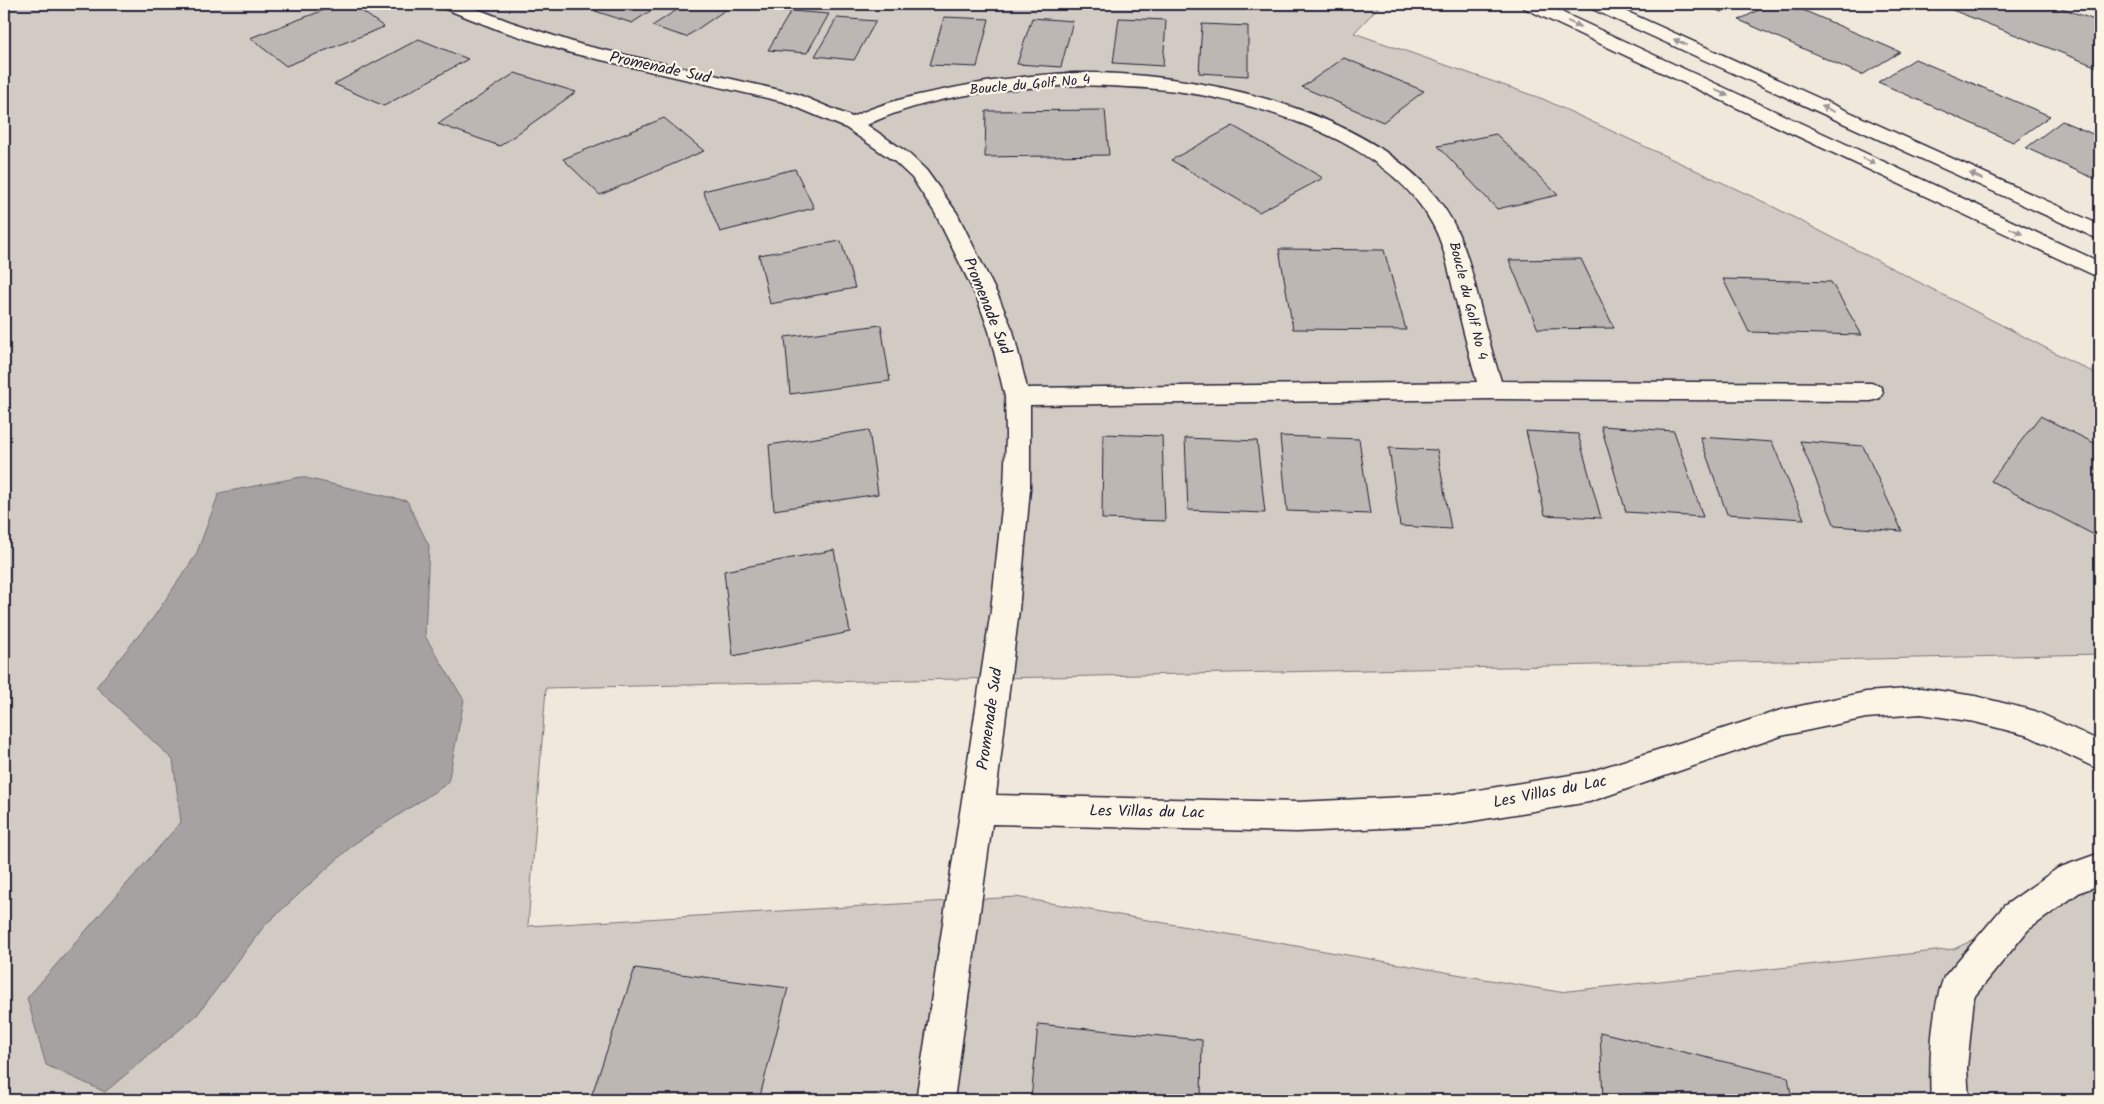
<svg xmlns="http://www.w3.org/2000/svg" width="2104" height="1104" font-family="Kalam,sans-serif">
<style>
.green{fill:#d1cbc3;stroke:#7a767f}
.water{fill:#a6a2a2;stroke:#716f79}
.building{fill:#bcb7b3;stroke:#22223b}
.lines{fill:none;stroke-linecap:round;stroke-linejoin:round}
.minor-casing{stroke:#22223b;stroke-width:3}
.minor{fill:#fcf5e5;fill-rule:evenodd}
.oneway{fill:#9a9698}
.labels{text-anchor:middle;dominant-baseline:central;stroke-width:4.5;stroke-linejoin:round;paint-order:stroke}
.far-street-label{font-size:14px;fill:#22223b;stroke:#fcf5e5}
.street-label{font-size:16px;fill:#22223b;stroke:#fcf5e5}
</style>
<rect width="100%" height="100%" fill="#efe8db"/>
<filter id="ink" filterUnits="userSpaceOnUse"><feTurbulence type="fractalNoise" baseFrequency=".02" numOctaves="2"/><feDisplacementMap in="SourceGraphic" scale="10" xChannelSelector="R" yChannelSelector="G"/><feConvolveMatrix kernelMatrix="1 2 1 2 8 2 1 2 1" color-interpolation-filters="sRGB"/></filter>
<g filter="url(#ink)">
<path class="green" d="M 4,4 L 1381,4 L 1354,33 L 1543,99 L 1764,202 L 2100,376 L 2100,654 L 546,688 L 528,926 L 1016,897 L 1559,992 L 1954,949 L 2100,879 L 2100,1100 L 4,1100 Z"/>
<path class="water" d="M 301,477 L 407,501 L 429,546 L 425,636 L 464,700 L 448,783 L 354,844 L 265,925 L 197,1015 L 105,1092 L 46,1065 L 27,998 L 181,822 L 173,760 L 96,687 L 153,618 L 196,555 L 219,493 Z"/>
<path class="building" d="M 340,4 L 352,4 L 384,27 L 286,66 L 250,38 Z
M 563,4 L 593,4 L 581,10 Z
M 606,4 L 661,4 L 632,23 L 595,11 Z
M 686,4 L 734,4 L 686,37 L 652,26 Z
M 1703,4 L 1736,4 L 1721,12 Z
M 1770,4 L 1789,4 L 1900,52 L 1862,75 L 1739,20 Z
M 1937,4 L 2051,4 L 2100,22 L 2100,68 Z
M 791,11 L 829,14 L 807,53 L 768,50 Z
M 944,17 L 989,19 L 977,67 L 930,65 Z
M 837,18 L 876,21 L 854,60 L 815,56 Z
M 1032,18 L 1073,21 L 1061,67 L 1017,64 Z
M 1119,18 L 1166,20 L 1163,66 L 1113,63 Z
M 1202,24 L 1248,26 L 1248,76 L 1199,73 Z
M 419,39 L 468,59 L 384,106 L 334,84 Z
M 1344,58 L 1424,91 L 1383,122 L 1302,87 Z
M 1915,59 L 2050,116 L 2013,142 L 1878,82 Z
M 515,73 L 576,92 L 500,146 L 438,124 Z
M 1105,110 L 1109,155 L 985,157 L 986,111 Z
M 664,118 L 704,151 L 600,195 L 563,159 Z
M 2062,121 L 2100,137 L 2100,181 L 2026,148 Z
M 1233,126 L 1323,178 L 1259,212 L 1171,160 Z
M 1496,134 L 1558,195 L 1497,209 L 1438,146 Z
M 795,169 L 814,208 L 720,232 L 703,191 Z
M 841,241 L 855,288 L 770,304 L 759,255 Z
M 1279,249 L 1384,250 L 1406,330 L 1293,329 Z
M 1581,259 L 1614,328 L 1538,329 L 1509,260 Z
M 1723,279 L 1831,282 L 1862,335 L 1749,332 Z
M 881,325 L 890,381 L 790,394 L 785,337 Z
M 2040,416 L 2100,446 L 2100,538 L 1991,481 Z
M 1601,426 L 1674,431 L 1703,517 L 1626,512 Z
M 869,430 L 878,494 L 774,510 L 769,445 Z
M 1526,431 L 1578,434 L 1601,518 L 1545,515 Z
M 1103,434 L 1162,436 L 1165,521 L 1102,519 Z
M 1280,436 L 1359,439 L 1370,514 L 1287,511 Z
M 1700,437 L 1772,442 L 1804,519 L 1727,514 Z
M 1185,438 L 1257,441 L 1265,513 L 1188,510 Z
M 1800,441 L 1863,446 L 1902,531 L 1835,526 Z
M 1389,448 L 1437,450 L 1451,529 L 1400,526 Z
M 834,550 L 850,632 L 733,656 L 724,571 Z
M 635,968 L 788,988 L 759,1100 L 590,1100 Z
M 1038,1024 L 1202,1040 L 1201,1100 L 1031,1100 Z
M 1600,1032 L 1788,1077 L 1792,1100 L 1603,1100 Z"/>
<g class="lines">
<g class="minor-casing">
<path id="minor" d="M 440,4 L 464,4 L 511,22 L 582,45 L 797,94 L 852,117 C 881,103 912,96 943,90 C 987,81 1032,74 1077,73 C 1189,71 1362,106 1436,197 C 1464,231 1472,272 1482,314 C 1488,337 1494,359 1501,381 L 1871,383 L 1880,386 L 1883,392 L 1880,398 L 1871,401 L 1491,399 L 1030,405 L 1030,489 L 1019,610 L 996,795 L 1297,802 L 1448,795 L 1589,772 L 1781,710 L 1866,692 L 1921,688 L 1975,696 L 2035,711 L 2100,741 L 2100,770 L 2029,736 L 1975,722 L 1921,714 L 1866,718 L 1781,736 L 1589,802 L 1448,825 L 1297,832 L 992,824 L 954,1100 L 916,1100 L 991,610 L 1004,489 L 1006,436 L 1005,397 L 989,331 L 977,298 L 935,213 L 912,178 L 894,161 L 846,128 L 784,102 L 571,53 L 499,30 L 443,8 ZM 1078,85 C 1111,86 1143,87 1176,91 C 1262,103 1390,143 1433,225 C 1445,247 1449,273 1455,297 C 1462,325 1469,354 1477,382 L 1027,388 L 1013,331 L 999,298 L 957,213 L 926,170 L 908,153 L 867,125 C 930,94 1009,88 1078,85 Z
M 1521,4 L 1544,4 L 2100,262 L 2100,278 L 1524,8 Z
M 1588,4 L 1610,4 L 2100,225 L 2100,240 L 1590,8 Z
M 2100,853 L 2100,885 L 2080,892 L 2028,930 L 1974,997 L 1967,1068 L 1969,1100 L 1931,1100 C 1929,1066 1931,1009 1944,977 L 2004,906 L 2058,868 Z"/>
</g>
<use href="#minor" class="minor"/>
</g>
<defs><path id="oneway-solid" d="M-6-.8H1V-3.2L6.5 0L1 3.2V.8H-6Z" transform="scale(1.25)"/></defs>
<g class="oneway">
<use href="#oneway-solid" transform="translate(1574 24) rotate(25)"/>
<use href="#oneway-solid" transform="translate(1680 42) rotate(-156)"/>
<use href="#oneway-solid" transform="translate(1722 93) rotate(25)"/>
<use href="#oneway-solid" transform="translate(1828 109) rotate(-156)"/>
<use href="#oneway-solid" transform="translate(1869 161) rotate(25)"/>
<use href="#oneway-solid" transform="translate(1976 176) rotate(-156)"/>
<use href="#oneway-solid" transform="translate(2016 231) rotate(25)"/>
</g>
</g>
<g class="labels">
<g class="far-street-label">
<text transform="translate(1030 85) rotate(-5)">Boucle du Golf No 4</text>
<text transform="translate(1468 301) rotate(76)">Boucle du Golf No 4</text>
</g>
<g class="street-label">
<text transform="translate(660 68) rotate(12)">Promenade Sud</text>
<text transform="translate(987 306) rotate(68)">Promenade Sud</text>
<text transform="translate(990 719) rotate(-82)">Promenade Sud</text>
<text transform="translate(1550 792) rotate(-11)">Les Villas du Lac</text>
<text transform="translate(1147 812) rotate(1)">Les Villas du Lac</text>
</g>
</g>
<rect width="2104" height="1104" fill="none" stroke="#fcf5e5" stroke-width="20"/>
<rect x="10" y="10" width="2084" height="1084" fill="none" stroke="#22223b" stroke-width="2" filter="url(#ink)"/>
</svg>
